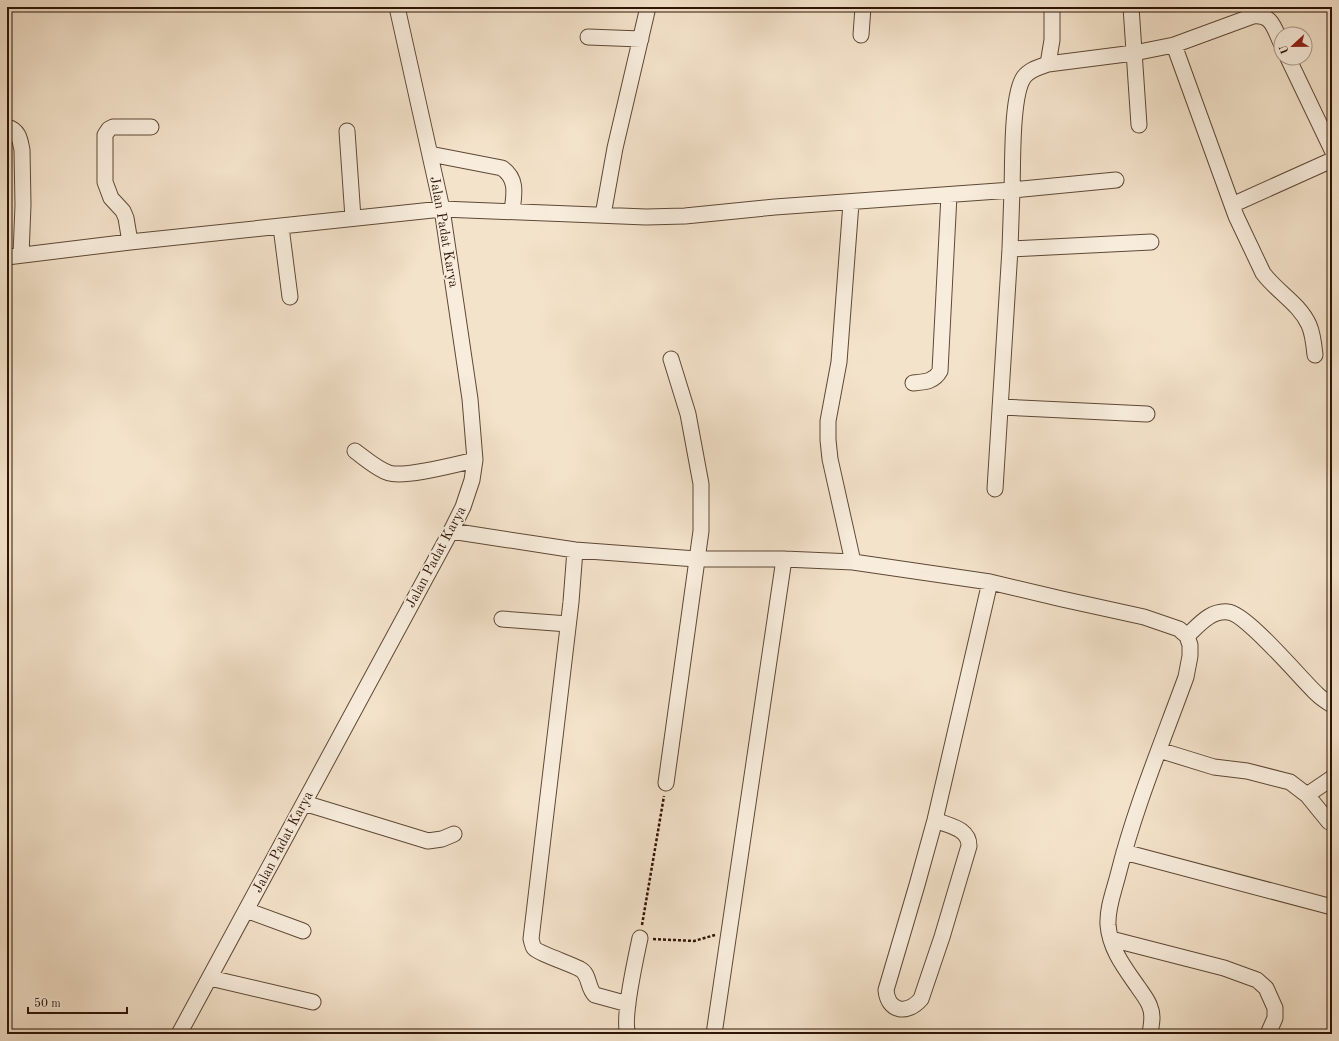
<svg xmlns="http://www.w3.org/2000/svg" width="1339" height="1041" font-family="'Old Standard TT',serif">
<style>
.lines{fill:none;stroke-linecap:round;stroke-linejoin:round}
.minor-casing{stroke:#5f4836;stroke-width:17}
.path{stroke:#2d1405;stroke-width:2.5;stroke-dasharray:3 2;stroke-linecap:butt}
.minor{stroke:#f8eddd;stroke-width:15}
.labels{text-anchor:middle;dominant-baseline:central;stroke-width:3.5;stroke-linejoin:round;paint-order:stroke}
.street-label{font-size:14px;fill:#2d1405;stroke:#f8eddd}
</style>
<rect width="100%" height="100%" fill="#f4e3cb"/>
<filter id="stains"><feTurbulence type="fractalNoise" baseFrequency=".005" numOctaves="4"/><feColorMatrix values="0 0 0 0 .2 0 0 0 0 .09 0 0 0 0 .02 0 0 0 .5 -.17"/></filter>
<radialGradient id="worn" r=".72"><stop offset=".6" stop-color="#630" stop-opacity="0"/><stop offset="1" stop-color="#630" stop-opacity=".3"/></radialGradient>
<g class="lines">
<g class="minor-casing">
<path id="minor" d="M 1131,7 L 1139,125
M 861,35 L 863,7
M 588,37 L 641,39
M 1174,45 L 1253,16 C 1272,14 1274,28 1281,43
M 1288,58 L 1332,150
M 1048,64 L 1134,53 L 1174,45 L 1236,216 L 1263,273 C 1277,292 1299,303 1309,325 C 1313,334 1314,345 1315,355
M 7,127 C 19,130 20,140 22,150 L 23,205 L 21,255
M 347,131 L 353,218
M 430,154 L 502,168 C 518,179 514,195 512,211
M 851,203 L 839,362 L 828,421 L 828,440 L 830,459 L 853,562 L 990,582 L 1062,599 L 1144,617 L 1179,629 L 1187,636 L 1190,645 L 1190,656 L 1186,677 C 1162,743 1135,807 1118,875 C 1114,891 1107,908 1108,925 C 1110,949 1124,967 1138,987 C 1142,993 1148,1000 1150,1007 C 1154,1016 1151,1025 1150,1034
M 1232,205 L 1332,160
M 603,215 L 615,148 L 648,7
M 281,227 L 290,297
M 130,242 L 126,218 L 123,211 L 111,198 L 105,182 L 105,135 L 109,129 L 113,127 L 151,127
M 1010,249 L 1151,242
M 7,257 L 130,242 L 442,209 L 646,217 L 685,216 L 775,207 L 1012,190 C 1013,165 1011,95 1024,77 C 1030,69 1040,67 1048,64 L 1052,40 L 1052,7
M 913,383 C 924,382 934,382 940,371 L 949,195
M 1000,407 L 1147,414
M 355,451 C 366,459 377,469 389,473 C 405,478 457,464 475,460
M 995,489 L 1010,249 L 1012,190 L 1116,180
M 451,531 L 575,550 L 696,559 L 784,559 L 853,562
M 575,550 L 571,602 L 531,939 C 532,942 532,945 534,948 C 538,953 571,964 580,969 C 590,974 587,988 595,995 L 628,1004
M 502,619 L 568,624
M 1187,636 C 1198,626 1210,610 1228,612 C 1246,613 1301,679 1317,694 C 1321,698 1327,702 1332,705
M 1159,750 L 1214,767 L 1247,771 L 1290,782 L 1307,795 L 1329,822
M 666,783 L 701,531 L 701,484 L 688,414 L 671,359
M 1307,795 L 1332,778
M 304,803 L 428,841 L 442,839 L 454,834
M 935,820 C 949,826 969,828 969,846 L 942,937 L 921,999 C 907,1015 888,1012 886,990 L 917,885 L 935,820 L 990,582
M 1124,852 L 1332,907
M 246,910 L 303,931
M 1111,939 L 1224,968 L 1257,980 L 1266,988 L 1275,1008 L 1275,1018 L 1268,1034
M 210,978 L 313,1002
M 179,1034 L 451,531 L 463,507 L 472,480 L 475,460 L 470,399 L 442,209 L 397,7
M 628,1034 C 622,1019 636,957 640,938
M 714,1034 L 784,559"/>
</g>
<path class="path" d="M 642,925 L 664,796
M 653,939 L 694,941 L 715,935"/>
<use href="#minor" class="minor"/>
</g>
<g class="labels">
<g class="street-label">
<text transform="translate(444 232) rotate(80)">Jalan Padat Karya</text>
<text transform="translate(436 557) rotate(-62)">Jalan Padat Karya</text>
<text transform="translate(283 842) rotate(-62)">Jalan Padat Karya</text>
</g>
</g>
<rect width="1339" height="1041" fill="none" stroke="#f4e3cb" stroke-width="24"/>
<rect x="8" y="8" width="1323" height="1025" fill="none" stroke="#2d1405" stroke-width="2"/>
<rect x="12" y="12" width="1315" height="1017" fill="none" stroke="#2d1405"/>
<g transform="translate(1293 46) rotate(248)"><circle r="19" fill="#f8eddd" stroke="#a79687"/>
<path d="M0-3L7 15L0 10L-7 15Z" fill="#8f2418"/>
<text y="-6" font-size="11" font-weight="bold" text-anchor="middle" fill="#2d1405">U</text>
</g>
<path d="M28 1007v6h99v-6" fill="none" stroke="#2d1405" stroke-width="2"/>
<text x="34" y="1007" font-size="12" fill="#2d1405" stroke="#f8eddd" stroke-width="3" paint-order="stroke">50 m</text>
<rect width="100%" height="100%" filter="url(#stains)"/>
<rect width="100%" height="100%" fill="url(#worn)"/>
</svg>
